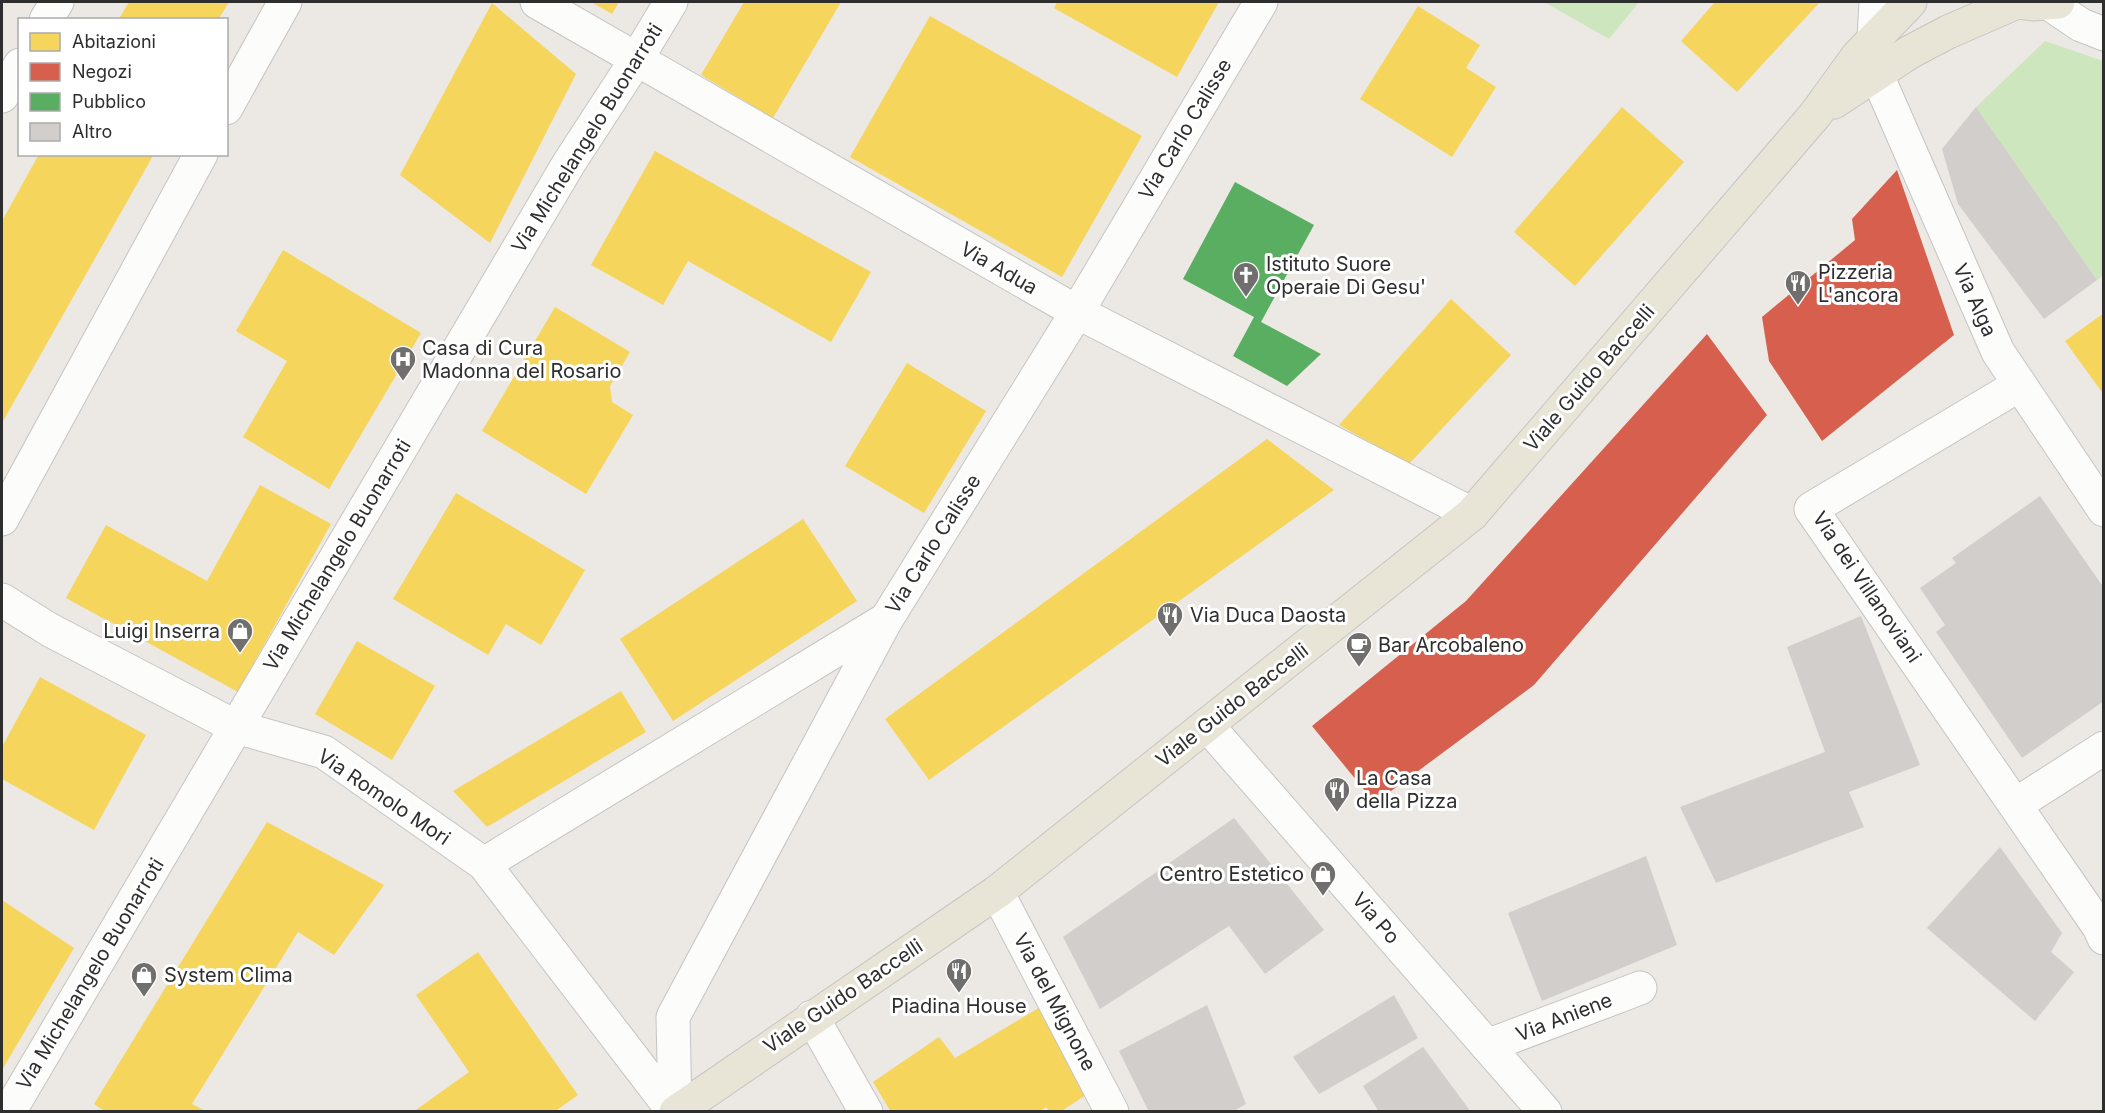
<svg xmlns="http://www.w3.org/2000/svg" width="2105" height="1113" font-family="Inter,sans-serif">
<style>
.green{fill:#cee6be}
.homes{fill:#f6d55c}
.shops{fill:#d6604d}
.public{fill:#5aae61}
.building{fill:#d1cecb}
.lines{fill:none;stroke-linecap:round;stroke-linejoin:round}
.minor-casing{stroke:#c5c4c5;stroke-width:35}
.major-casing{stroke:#c6c5c4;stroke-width:35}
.minor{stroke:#fcfcfb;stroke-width:33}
.major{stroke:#e8e4d6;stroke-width:33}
.labels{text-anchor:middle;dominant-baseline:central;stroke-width:6;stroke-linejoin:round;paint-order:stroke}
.street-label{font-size:20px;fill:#2e2e2e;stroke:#fff}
.poi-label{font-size:20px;fill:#2e2e2e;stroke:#fff;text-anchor:start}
</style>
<rect width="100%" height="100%" fill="#ece8e4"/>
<path class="green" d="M 1544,2 L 1639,2 L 1609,39 Z
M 2045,41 L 2103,61 L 2104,275 L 2097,280 L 1976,107 Z"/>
<path class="homes" d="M 129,2 L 229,2 L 218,20 L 124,20 L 120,17 Z
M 591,2 L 619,2 L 612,14 Z
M 744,2 L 841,2 L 773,118 L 701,75 Z
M 1057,2 L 1219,2 L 1177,77 L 1054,8 Z
M 1715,2 L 1820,2 L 1737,92 L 1681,41 Z
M 492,3 L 576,74 L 490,243 L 400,175 Z
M 1418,6 L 1480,45 L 1466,68 L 1496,87 L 1452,157 L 1360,99 Z
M 930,16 L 1142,136 L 1062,277 L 850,157 Z
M 1622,107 L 1684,162 L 1575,286 L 1514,232 Z
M 655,151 L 871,272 L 831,342 L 688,261 L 663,305 L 591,265 Z
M 39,154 L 154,154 L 2,423 L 2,221 Z
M 283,250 L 421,333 L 329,489 L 243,437 L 287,361 L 236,331 Z
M 1451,299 L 1511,355 L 1409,464 L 1339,425 Z
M 555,307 L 630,352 L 610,386 L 612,402 L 633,415 L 586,494 L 482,431 Z
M 2104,313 L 2104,395 L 2065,341 Z
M 907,363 L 986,411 L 924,513 L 845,466 Z
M 1267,439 L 1334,490 L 929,780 L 885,719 Z
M 260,485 L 331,524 L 238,692 L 66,598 L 106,525 L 207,581 Z
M 456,493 L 585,570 L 541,645 L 506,624 L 488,655 L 393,599 Z
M 803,519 L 857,601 L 673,721 L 620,639 Z
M 357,641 L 435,686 L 392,760 L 315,714 Z
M 40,677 L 146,735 L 94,830 L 2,779 L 2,747 Z
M 621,691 L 646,732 L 487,827 L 453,791 Z
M 267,822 L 384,885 L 334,955 L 298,932 L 192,1104 L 208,1112 L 106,1112 L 94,1104 Z
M 2,900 L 74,948 L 2,1070 Z
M 478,952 L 578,1095 L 554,1112 L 413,1112 L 469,1072 L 416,995 Z
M 1042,1006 L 1089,1093 L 1060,1112 L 1050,1112 L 1046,1107 L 1039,1112 L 891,1112 L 873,1082 L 939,1037 L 955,1058 Z"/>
<path class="shops" d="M 1897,170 L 1954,335 L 1822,441 L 1769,361 L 1762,317 L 1855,240 L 1852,219 Z
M 1707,334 L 1767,415 L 1534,685 L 1375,803 L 1312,726 L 1466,601 Z"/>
<path class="public" d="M 1235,182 L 1314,225 L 1261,322 L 1321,354 L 1287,386 L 1233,356 L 1254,317 L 1183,279 Z"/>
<path class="building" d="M 1976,107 L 2097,280 L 2044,319 L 1958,204 L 1942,149 Z
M 2040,496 L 2104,588 L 2104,701 L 2022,758 L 1936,632 L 1945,625 L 1920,588 L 1956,563 L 1952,558 Z
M 1861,616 L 1920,765 L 1849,792 L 1864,827 L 1716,883 L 1680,807 L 1825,752 L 1787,647 Z
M 1234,818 L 1324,930 L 1265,974 L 1229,926 L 1100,1009 L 1063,937 Z
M 2000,847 L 2062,933 L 2051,952 L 2074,972 L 2035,1021 L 1927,928 Z
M 1646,856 L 1677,945 L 1542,1001 L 1508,913 Z
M 1394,995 L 1418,1038 L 1319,1094 L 1293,1057 Z
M 1207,1005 L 1246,1104 L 1232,1112 L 1149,1112 L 1119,1051 Z
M 1423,1047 L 1471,1112 L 1379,1112 L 1363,1086 Z"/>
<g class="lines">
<g class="minor-casing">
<path id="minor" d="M 537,2 L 1077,312 L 1472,514
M 2050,4 L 2081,25 L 2104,34
M 46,20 L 57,2
M 1874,39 L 1876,2
M 1876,73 L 1998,352 L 2104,510
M 2,96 L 20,65
M 226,108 L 285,2
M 2019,385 L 1811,509 L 2099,927 L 2104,938
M 2,519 L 201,154
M 2,600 L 50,630 L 236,727 L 324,752 L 484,864 L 674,1112
M 1207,725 L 1545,1112
M 2015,805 L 2104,748
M 484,864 L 885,620
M 997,892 L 1112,1112
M 812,1017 L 866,1112
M 1487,1046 L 1640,988
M 9,1112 L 569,163 L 636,60 L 671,2
M 675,1112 L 673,1017 L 886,620 L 1077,312 L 1261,2"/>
</g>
<g class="major-casing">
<path id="major" d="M 2018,2 L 2033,4 L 2058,2
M 1834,102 L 1910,52 L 1948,32 L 2017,2
M 676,1112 L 997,892 L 1472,514 L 1815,115 L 1857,57 L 1910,2"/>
</g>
<use href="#minor" class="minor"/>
<use href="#major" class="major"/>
</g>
<defs>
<g id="church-pin" transform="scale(1.35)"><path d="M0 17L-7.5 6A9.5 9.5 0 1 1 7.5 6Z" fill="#706f6e" stroke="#fff"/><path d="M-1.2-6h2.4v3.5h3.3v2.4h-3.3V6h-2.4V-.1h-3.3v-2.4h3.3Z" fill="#fff"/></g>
<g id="restaurant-pin" transform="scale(1.35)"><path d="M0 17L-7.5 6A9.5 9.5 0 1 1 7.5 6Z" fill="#706f6e" stroke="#fff"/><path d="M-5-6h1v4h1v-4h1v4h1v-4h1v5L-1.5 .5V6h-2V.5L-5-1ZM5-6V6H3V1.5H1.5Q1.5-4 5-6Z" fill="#fff"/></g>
<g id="hospital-pin" transform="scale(1.35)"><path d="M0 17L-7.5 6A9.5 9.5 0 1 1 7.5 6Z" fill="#706f6e" stroke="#fff"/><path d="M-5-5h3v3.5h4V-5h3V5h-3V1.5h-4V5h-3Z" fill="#fff"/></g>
<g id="shop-pin" transform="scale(1.35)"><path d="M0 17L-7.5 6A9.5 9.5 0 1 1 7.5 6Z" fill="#706f6e" stroke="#fff"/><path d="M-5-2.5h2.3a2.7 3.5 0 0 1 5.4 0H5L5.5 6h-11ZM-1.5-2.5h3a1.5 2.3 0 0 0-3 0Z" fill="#fff"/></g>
<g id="cafe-pin" transform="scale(1.35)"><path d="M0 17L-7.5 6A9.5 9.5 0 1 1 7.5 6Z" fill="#706f6e" stroke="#fff"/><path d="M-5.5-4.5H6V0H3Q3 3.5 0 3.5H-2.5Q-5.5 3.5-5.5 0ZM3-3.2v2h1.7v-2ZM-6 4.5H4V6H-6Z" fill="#fff"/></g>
</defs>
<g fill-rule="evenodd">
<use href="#church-pin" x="1246" y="275"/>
<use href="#restaurant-pin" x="1798" y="283"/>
<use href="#hospital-pin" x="403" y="359"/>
<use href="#restaurant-pin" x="1170" y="615"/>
<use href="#shop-pin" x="240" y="631"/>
<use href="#cafe-pin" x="1359" y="645"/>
<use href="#restaurant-pin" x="1337" y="790"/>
<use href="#shop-pin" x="1323" y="874"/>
<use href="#restaurant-pin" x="959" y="971"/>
<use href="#shop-pin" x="144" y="975"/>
</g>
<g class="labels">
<g class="street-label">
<text transform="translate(1185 129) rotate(-59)">Via Carlo Calisse</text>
<text transform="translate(587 138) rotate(-58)">Via Michelangelo Buonarroti</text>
<text transform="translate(999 268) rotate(30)">Via Adua</text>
<text transform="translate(1975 300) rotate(66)">Via Alga</text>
<text transform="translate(1589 378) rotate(-49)">Viale Guido Baccelli</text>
<text transform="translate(933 544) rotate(-58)">Via Carlo Calisse</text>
<text transform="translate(337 555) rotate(-59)">Via Michelangelo Buonarroti</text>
<text transform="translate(1867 587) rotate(56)">Via dei Villanoviani</text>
<text transform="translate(1232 705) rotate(-38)">Viale Guido Baccelli</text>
<text transform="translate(384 797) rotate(34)">Via Romolo Mori</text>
<text transform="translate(1376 918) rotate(49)">Via Po</text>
<text transform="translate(90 974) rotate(-59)">Via Michelangelo Buonarroti</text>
<text transform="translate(843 996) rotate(-34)">Viale Guido Baccelli</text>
<text transform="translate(1055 1002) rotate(62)">Via del Mignone</text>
<text transform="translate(1564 1017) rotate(-21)">Via Aniene</text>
</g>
<g class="poi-label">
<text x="1266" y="264">Istituto Suore<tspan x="1266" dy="23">Operaie Di Gesu'</tspan></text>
<text x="1818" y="272">Pizzeria<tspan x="1818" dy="23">L'ancora</tspan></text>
<text x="422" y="348">Casa di Cura<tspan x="422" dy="23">Madonna del Rosario</tspan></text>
<text x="1190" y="615">Via Duca Daosta</text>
<text x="220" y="631" text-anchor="end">Luigi Inserra</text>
<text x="1378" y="645">Bar Arcobaleno</text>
<text x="1356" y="778">La Casa<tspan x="1356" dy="23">della Pizza</tspan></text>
<text x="1304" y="874" text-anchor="end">Centro Estetico</text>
<text x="164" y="975">System Clima</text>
<text x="959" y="1006" text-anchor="middle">Piadina House</text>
</g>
</g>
<rect width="2105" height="1113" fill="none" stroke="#2e2e2e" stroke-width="6"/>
<rect x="18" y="18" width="210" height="138" fill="#ffffff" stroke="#ababab" stroke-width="1.5"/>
<rect x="30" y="33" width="30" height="18" fill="#f6d55c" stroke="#ababab" stroke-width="1.5"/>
<text x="72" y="48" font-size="18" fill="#2e2e2e">Abitazioni</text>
<rect x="30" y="63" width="30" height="18" fill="#d6604d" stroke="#ababab" stroke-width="1.5"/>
<text x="72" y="78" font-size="18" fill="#2e2e2e">Negozi</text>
<rect x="30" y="93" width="30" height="18" fill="#5aae61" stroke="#ababab" stroke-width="1.5"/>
<text x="72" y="108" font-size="18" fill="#2e2e2e">Pubblico</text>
<rect x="30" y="123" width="30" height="18" fill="#d1cecb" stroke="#ababab" stroke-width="1.5"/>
<text x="72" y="138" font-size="18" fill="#2e2e2e">Altro</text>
</svg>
